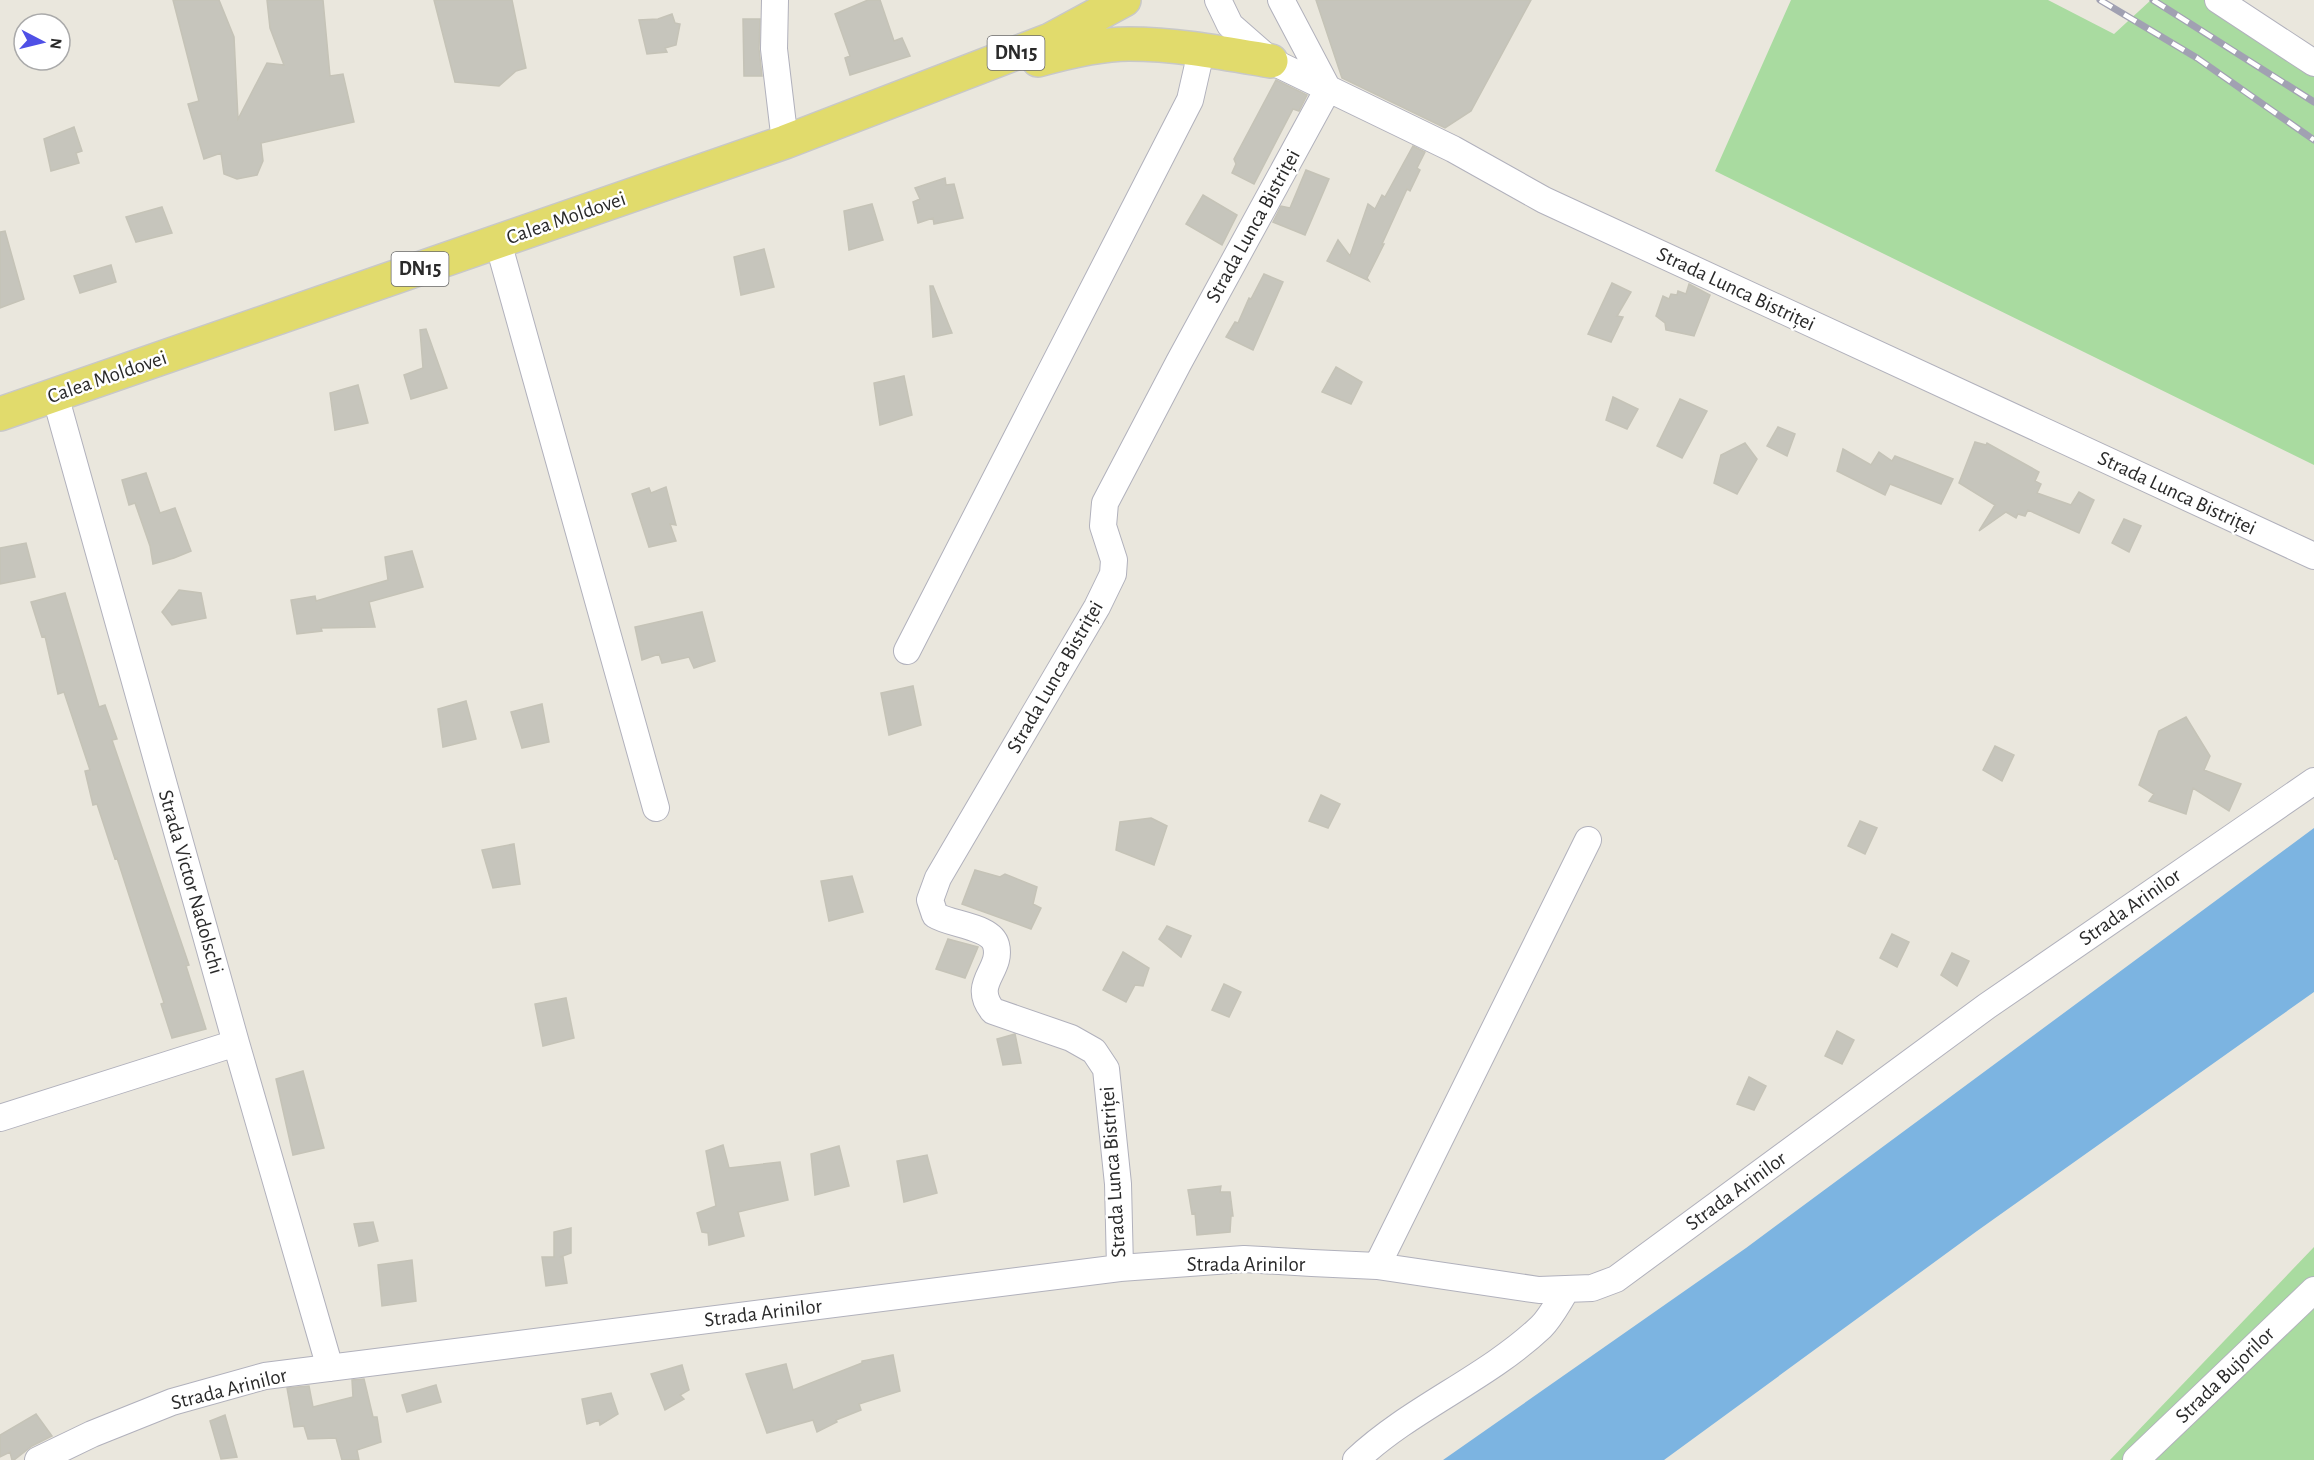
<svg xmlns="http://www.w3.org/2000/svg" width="2314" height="1460" font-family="'Alegreya Sans',sans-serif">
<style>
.green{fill:#a9dba0}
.water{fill:#7cb4e1}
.building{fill:#c6c5bc;stroke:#c5c3b7;stroke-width:1.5}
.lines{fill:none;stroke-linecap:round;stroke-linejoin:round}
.minor-casing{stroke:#b1b1bc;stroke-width:28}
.primary-casing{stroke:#c8c8c8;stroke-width:36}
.minor{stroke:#fff;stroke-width:26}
.primary{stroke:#e1db6c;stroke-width:33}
.rail-casing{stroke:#a1a1b2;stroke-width:7}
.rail{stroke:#fff;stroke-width:4.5;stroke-dasharray:14;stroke-linecap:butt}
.labels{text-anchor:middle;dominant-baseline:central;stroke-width:5;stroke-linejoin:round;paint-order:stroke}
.shield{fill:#fff;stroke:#6a6a6a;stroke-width:1.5}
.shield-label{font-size:20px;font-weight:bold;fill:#2a2a2a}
.street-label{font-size:21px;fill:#2a2a2a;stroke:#fff}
</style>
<rect width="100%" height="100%" fill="#eae7dd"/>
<path class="green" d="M 1791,0 L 2048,0 L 2114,34 L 2151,0 L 2211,0 L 2314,63 L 2314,465 L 1715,171 Z
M 2314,1247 L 2314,1460 L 2110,1460 Z"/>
<path class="water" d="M 2314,828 L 2314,992 L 1977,1231 L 1664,1460 L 1443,1460 L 1746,1248 Z"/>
<path class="building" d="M 173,0 L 219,0 L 234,37 L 238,119 L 267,63 L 284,65 L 270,28 L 267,0 L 323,0 L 330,76 L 343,74 L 354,122 L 261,143 L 263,161 L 257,175 L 237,179 L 224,174 L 221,153 L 204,159 L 188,104 L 199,101 Z
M 434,0 L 512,0 L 526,68 L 516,71 L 499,86 L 455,82 Z
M 868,0 L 880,0 L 894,41 L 902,38 L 910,56 L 850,75 L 845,58 L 850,56 L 835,14 Z
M 1316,0 L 1531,0 L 1471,111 L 1445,128 L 1342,78 Z
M 672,14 L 675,23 L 680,24 L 676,45 L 665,48 L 667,52 L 647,54 L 639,20 L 658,19 Z
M 743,19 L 760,19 L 759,49 L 762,76 L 744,76 Z
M 1276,80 L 1307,95 L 1299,111 L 1293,109 L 1254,184 L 1232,173 L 1236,164 L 1234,159 Z
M 74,127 L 82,151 L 76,153 L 79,163 L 51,171 L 44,139 Z
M 1413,146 L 1425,152 L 1417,168 L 1420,170 L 1410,191 L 1407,189 L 1382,244 L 1384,244 L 1367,278 L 1369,281 L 1327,261 L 1338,240 L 1350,256 L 1368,204 L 1375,209 L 1382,195 L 1385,197 Z
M 1306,170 L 1329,179 L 1305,235 L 1273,222 L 1281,206 L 1290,208 Z
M 945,178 L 946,185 L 954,184 L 963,218 L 934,224 L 933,218 L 918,223 L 913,202 L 920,199 L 915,188 Z
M 1203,195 L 1237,215 L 1222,245 L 1186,224 Z
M 872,204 L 883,240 L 849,250 L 844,211 Z
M 162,207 L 172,233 L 136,242 L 126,217 Z
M 5,231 L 24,299 L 0,308 L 0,232 Z
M 764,249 L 774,287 L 741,295 L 734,257 Z
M 111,265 L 116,282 L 80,293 L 74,276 Z
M 1264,274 L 1283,282 L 1253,350 L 1226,337 L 1235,322 L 1238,323 L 1249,298 L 1251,299 Z
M 1612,283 L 1631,292 L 1617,316 L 1623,317 L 1611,342 L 1588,334 Z
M 1689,284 L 1710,295 L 1694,336 L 1666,330 L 1665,323 L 1656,316 L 1663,296 L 1669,299 L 1671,294 L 1677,295 L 1678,291 L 1686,294 Z
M 930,286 L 933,286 L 952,333 L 933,337 Z
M 426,329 L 447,388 L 411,399 L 404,375 L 423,368 L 420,330 Z
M 1336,367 L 1362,382 L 1351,404 L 1322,392 Z
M 904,376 L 912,415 L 880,425 L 874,383 Z
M 358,385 L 368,423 L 335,430 L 330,393 Z
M 1613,397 L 1638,409 L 1627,429 L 1606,420 Z
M 1680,399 L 1707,411 L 1682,458 L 1657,446 Z
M 1778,427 L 1795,434 L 1787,456 L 1767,446 Z
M 1975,442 L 1986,445 L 1987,443 L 2039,472 L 2035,481 L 2041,484 L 2037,493 L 2071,505 L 2079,492 L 2094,500 L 2079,533 L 2028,510 L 2025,516 L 2018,514 L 2016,518 L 2006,512 L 1979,531 L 1995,505 L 1959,483 Z
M 1745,443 L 1757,459 L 1737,494 L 1714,483 L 1721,455 Z
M 1843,449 L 1871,465 L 1879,452 L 1892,461 L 1895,456 L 1953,479 L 1941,504 L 1890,484 L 1885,495 L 1837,471 Z
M 146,473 L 160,513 L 175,508 L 191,551 L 174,558 L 153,564 L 150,546 L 135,503 L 129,505 L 122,480 Z
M 666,487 L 676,525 L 670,524 L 676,541 L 649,547 L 632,494 L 649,488 L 651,493 Z
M 2124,519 L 2141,526 L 2129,552 L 2112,543 Z
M 26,543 L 35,577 L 0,584 L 0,548 Z
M 412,551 L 423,587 L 369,602 L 375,627 L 321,628 L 322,631 L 297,634 L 291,600 L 315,596 L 316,601 L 388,580 L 385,557 Z
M 179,590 L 201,593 L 206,618 L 172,625 L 162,612 Z
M 65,593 L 99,707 L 105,705 L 117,739 L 112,740 L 189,965 L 186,966 L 206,1029 L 172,1038 L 161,1004 L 164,1003 L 117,858 L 115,859 L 97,804 L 93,805 L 85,771 L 90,770 L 64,692 L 58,694 L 45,636 L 42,637 L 31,602 Z
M 702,612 L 715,661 L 694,668 L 689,657 L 662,663 L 659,654 L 642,660 L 635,627 Z
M 913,686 L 921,725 L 889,735 L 881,693 Z
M 466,701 L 476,739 L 443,747 L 438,709 Z
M 542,704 L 549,742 L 522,748 L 511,712 Z
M 2186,717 L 2210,756 L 2204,770 L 2241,784 L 2229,811 L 2193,788 L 2186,814 L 2149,801 L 2154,794 L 2139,785 L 2159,731 Z
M 1995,746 L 2014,755 L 2002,781 L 1983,770 Z
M 1321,795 L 1340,804 L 1328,828 L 1309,821 Z
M 1151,818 L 1167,826 L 1154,865 L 1116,850 L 1120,822 Z
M 1860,821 L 1877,828 L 1865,854 L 1848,846 Z
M 514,844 L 520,884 L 493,888 L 482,850 Z
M 975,870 L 1000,877 L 1005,874 L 1037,887 L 1033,904 L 1041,908 L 1031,929 L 962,904 Z
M 852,876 L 863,912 L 829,921 L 821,881 Z
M 1167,926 L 1191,936 L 1181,957 L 1159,939 Z
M 1892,934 L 1909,942 L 1897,967 L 1880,958 Z
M 948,939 L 978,947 L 965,978 L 936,969 Z
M 1123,952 L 1149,968 L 1143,986 L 1135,985 L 1126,1002 L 1103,990 Z
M 1952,953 L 1969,961 L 1957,986 L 1941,975 Z
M 1224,984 L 1241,992 L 1229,1017 L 1212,1010 Z
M 566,998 L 574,1038 L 543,1046 L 535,1004 Z
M 1837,1031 L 1854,1040 L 1842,1064 L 1825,1056 Z
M 1015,1034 L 1021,1063 L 1003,1065 L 997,1039 Z
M 303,1071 L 324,1148 L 293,1155 L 276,1079 Z
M 1749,1077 L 1766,1086 L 1754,1110 L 1737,1104 Z
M 723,1145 L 729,1168 L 780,1162 L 788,1200 L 738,1212 L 744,1236 L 709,1245 L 708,1233 L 702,1232 L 697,1213 L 716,1206 L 706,1151 Z
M 839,1146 L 849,1186 L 815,1195 L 811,1154 Z
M 927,1155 L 937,1193 L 904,1202 L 897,1161 Z
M 1221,1186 L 1220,1192 L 1230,1192 L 1233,1216 L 1231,1216 L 1230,1232 L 1197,1235 L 1195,1213 L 1192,1214 L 1188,1190 Z
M 373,1222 L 378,1241 L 359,1246 L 354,1224 Z
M 571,1228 L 571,1253 L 560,1257 L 563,1257 L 567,1283 L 546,1286 L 542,1257 L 554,1257 L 554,1232 Z
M 412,1260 L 416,1301 L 382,1306 L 378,1265 Z
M 893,1355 L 900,1391 L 859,1404 L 861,1410 L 836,1420 L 837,1422 L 817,1432 L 813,1420 L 767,1433 L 746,1374 L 786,1364 L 793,1390 L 862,1363 L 862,1361 Z
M 682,1365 L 689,1390 L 680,1395 L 684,1399 L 665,1410 L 651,1374 Z
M 364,1379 L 373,1417 L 377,1417 L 381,1442 L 357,1450 L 359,1460 L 342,1460 L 336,1438 L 308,1439 L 304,1426 L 294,1427 L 287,1388 L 309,1386 L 313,1407 L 353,1397 L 352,1380 Z
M 436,1385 L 441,1402 L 407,1412 L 402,1395 Z
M 611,1393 L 618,1414 L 600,1425 L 599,1420 L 587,1424 L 582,1399 Z
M 36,1414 L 52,1436 L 32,1446 L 14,1460 L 12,1460 L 10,1452 L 0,1457 L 0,1435 Z
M 225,1415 L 237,1457 L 221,1459 L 210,1421 Z"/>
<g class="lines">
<g class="minor-casing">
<path id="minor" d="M 775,0 L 774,49 L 785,142
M 1218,0 L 1230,25 L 1271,61 L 1453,149 L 1544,200 L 2314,556
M 1281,0 L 1328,89
M 2218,0 L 2314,63
M 498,242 L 656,808
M 55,395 L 236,1043 L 330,1368
M 907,651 L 1190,100 L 1198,65 L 1197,48
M 0,1118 L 236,1043
M 1377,1266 L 1588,840
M 1120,1268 L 1118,1184 L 1106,1069 L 1094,1051 L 1071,1038 L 993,1011 C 970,983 1003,971 996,945 C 991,926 951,925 935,915 L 930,900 L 938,878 L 1097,607 L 1113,574 L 1114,560 L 1103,526 L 1105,503 L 1179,362 L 1328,89
M 38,1460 L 92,1434 L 172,1402 L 265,1376 L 1120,1268 L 1244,1259 L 1312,1263 L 1377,1266 L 1539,1290 L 1592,1288 L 1616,1279 L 1987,1006 L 2314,781
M 1356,1460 C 1411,1408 1486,1379 1541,1327 C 1551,1317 1559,1301 1567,1289
M 2136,1460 L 2314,1290"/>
</g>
<g class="primary-casing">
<path id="primary" d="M 1038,60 C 1067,52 1099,44 1129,44 C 1177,44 1224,53 1271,61
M 0,414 L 785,142 L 1050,40 L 1124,0"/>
</g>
<use href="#minor" class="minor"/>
<use href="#primary" class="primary"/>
<g class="rail-casing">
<path id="rail" d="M 2100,0 L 2197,58 L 2314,140
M 2153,0 L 2314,102"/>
</g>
<use href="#rail" class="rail"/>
</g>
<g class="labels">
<g class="shield">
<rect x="987.5" y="36" width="57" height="34" rx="4.5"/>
<rect x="391.5" y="252" width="57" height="34" rx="4.5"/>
</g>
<g class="shield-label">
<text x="1016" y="53">DN15</text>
<text x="420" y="269">DN15</text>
</g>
<g class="street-label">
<text transform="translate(566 218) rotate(-19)">Calea Moldovei</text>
<text transform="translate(1253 226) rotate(-61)">Strada Lunca Bistriței</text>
<text transform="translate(1736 289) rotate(25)">Strada Lunca Bistriței</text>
<text transform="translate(107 377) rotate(-19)">Calea Moldovei</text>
<text transform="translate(2177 493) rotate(25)">Strada Lunca Bistriței</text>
<text transform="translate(1055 677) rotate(-60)">Strada Lunca Bistriței</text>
<text transform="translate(191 882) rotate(74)">Strada Victor Nadolschi</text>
<text transform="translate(2130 907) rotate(-35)">Strada Arinilor</text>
<text transform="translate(1113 1172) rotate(-94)">Strada Lunca Bistriței</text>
<text transform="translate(1736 1191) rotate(-36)">Strada Arinilor</text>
<text x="1246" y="1264">Strada Arinilor</text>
<text transform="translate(763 1313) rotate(-7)">Strada Arinilor</text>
<text transform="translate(2225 1375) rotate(-44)">Strada Bujorilor</text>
<text transform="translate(229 1389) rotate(-14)">Strada Arinilor</text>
</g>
</g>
<g transform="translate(42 42) rotate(97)"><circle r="28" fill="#ffffff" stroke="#aaaaaa" stroke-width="1.5"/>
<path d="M0-4.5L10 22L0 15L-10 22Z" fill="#4f50e6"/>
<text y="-9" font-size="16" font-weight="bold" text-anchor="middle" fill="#2a2a2a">N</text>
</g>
</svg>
